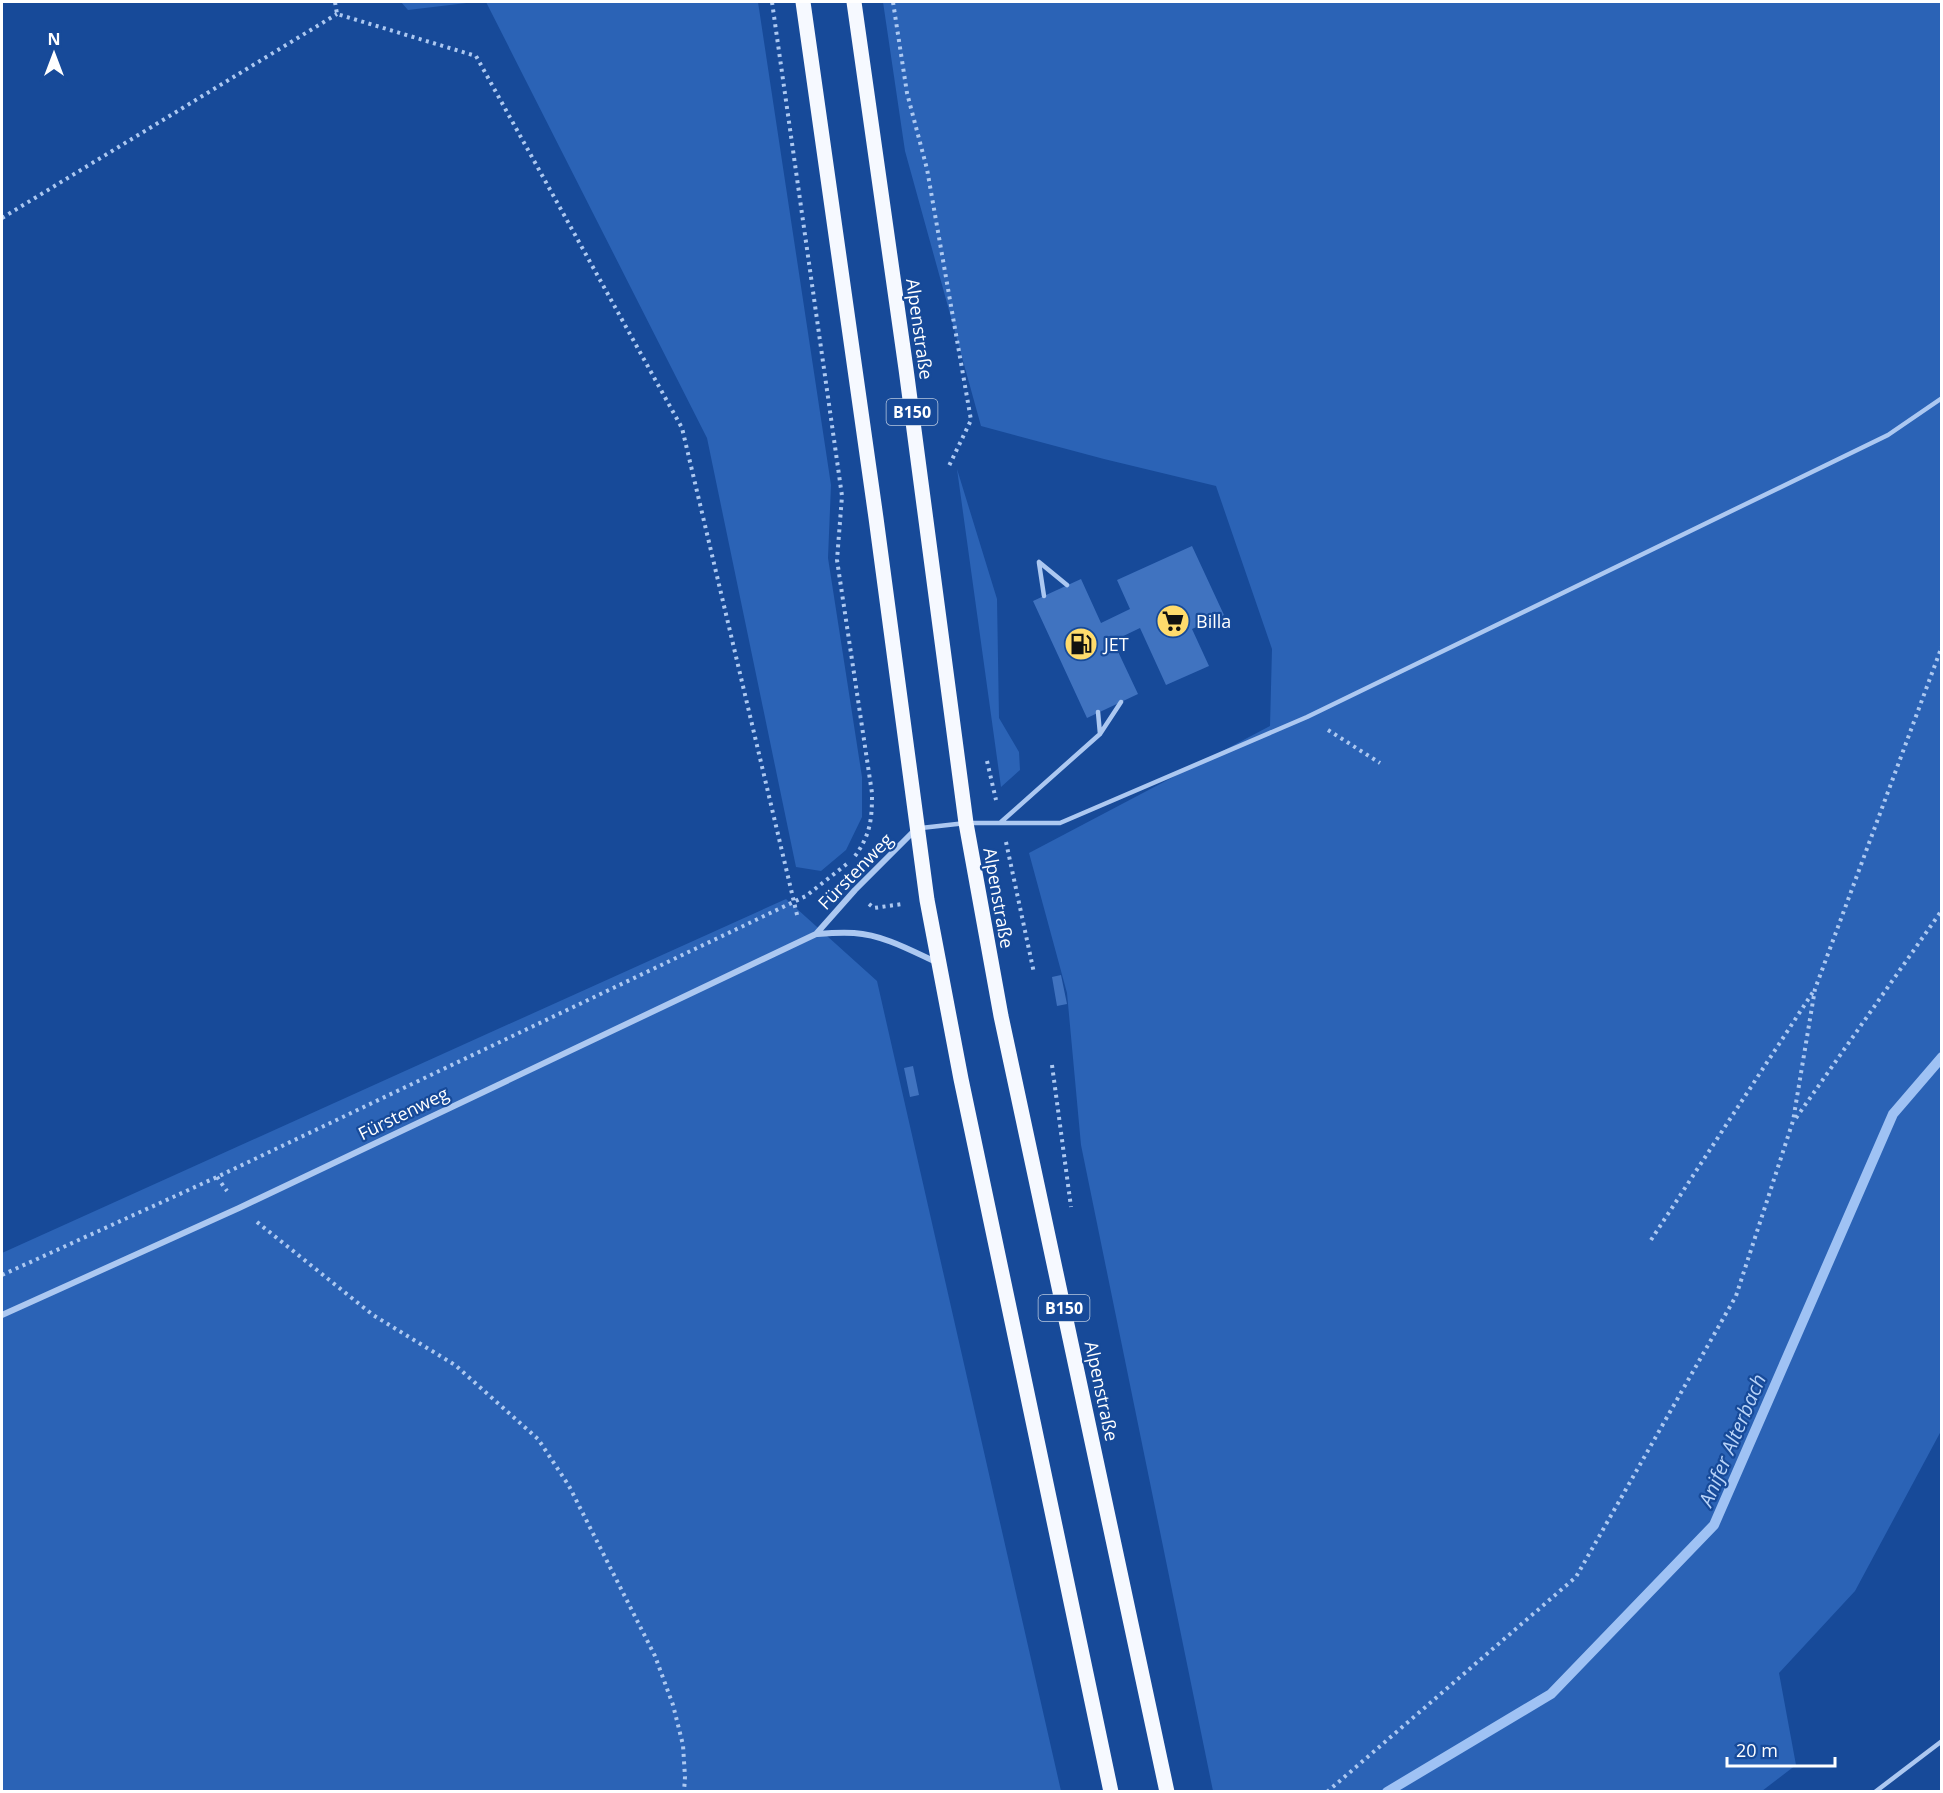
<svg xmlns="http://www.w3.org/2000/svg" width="1943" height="1793" font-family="'Open Sans',sans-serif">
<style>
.green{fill:#2b63b6}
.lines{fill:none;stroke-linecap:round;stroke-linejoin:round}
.stream{stroke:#9fc2f4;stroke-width:10}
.building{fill:#4073c0}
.path{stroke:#acc8f1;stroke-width:4;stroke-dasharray:3 4.5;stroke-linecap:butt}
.lane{stroke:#acc8f1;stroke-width:4.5}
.street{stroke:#acc8f1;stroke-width:6}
.primary{stroke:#f6f9ff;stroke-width:15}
.labels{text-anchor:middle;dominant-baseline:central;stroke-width:4.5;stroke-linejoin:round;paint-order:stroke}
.shield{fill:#174a99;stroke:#b9c9e0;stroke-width:1.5}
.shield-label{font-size:16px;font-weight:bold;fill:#fff}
.street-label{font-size:18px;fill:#fff;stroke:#174a99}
.poi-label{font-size:18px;fill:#fff;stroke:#174a99;text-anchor:start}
.water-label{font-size:20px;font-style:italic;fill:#b8d3f8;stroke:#174a99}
</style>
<rect width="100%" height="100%" fill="#174a99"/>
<path class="green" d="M 401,2 L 475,2 L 408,10 Z
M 486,2 L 758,2 L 831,485 L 828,558 L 862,777 L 862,817 L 846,850 L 821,871 L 796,867 L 707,438 Z
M 883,2 L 1941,2 L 1941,1431 L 1855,1591 L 1779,1673 L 1796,1765 L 1762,1791 L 1213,1791 L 1081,1145 L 1067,993 L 1029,853 L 1270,726 L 1272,649 L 1216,486 L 1104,459 L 981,426 L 905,151 Z
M 957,469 L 997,599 L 999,718 L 1019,752 L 1020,770 L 1001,787 Z
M 786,899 L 877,981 L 1061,1791 L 2,1791 L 2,1253 Z"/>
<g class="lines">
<path class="stream" d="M 1387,1792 L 1551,1694 L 1714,1525 L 1893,1114 L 1942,1057"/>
</g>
<path class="building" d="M 1192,546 L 1224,615 L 1192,629 L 1209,666 L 1166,685 L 1140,628 L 1113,641 L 1138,694 L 1087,718 L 1033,601 L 1081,579 L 1101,623 L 1130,609 L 1117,580 Z
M 1061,975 L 1067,1004 L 1057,1006 L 1052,977 Z
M 913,1066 L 919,1095 L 910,1097 L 904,1068 Z"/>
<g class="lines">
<path class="path" d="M 335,2 L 337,14 L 476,56 L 682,428 L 798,919
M 772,2 L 842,496 L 837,560 L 872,793 C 872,818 871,834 855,856
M 893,2 L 907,93 L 927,169 L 971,420 L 948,468
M 2,218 L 337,14
M 1328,730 L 1380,763
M 987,761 L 996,800
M 1006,842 L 1034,973
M 869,904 L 874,908 L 902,904
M 1052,1065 L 1071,1207
M 1796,1118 L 1942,910
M 217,1177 L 227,1191
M 257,1222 L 373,1315 L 455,1365 L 538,1439 L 569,1486 L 655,1656 L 673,1705 L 683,1745 L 685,1777 L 684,1792
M 1651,1240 L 1813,992
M 2,1275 L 217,1177 L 806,896 L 848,863
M 1327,1792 L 1576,1577 L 1736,1296 L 1793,1121 L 1815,989 L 1942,646"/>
<path class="lane" d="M 1039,562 L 1067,585
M 1039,563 L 1044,596
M 1098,712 L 1100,734
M 1001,822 L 1100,734 L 1121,702
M 921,828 L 966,823 L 1060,823 L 1307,717 L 1888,435 L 1942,398
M 1875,1792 L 1942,1741"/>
<path class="street" d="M 816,934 L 855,890 L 916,829
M 2,1315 L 239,1208 L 816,934 C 829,933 841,932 854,933 C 884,935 912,951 938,963"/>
<path class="primary" d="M 803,2 L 876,518 L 927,900 L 961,1079 L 1111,1792
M 854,2 L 906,369 L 966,823 L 1001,1016 L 1167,1792"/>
</g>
<defs>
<g id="supermarket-disc" transform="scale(1.725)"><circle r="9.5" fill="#ffdb6c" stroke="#174a99"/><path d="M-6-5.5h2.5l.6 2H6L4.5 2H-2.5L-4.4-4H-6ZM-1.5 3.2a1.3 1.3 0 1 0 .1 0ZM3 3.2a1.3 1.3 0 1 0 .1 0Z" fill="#111"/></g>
<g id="fuel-disc" transform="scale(1.725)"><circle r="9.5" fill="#ffdb6c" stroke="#174a99"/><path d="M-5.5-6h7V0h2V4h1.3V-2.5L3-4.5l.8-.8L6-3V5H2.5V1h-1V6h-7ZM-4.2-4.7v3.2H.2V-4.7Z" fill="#111"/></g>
</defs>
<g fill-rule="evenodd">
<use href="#supermarket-disc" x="1173" y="621"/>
<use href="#fuel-disc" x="1081" y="644"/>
</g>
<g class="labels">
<g class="shield">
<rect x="886.5" y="399" width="51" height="26" rx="4.5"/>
<rect x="1038.5" y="1295" width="51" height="26" rx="4.5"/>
</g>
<g class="shield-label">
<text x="912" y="412">B150</text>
<text x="1064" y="1308">B150</text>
</g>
<g class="street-label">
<text transform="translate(920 329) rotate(82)">Alpenstraße</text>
<text transform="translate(855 871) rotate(-46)">Fürstenweg</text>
<text transform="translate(999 898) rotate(80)">Alpenstraße</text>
<text transform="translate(403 1113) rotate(-26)">Fürstenweg</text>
<text transform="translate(1102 1391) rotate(78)">Alpenstraße</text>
</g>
<g class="poi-label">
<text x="1196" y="621">Billa</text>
<text x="1104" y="644">JET</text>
</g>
<g class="water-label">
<text transform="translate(1732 1440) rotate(-67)">Anifer Alterbach</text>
</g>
</g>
<rect width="1943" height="1793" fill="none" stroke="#ffffff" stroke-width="6"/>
<g transform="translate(54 54)" stroke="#174a99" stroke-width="4.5" paint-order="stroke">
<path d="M0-4.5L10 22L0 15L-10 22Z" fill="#ffffff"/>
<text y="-9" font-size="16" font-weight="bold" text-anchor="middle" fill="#ffffff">N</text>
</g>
<path d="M1727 1757v9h108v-9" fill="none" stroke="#ffffff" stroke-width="3"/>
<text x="1736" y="1757" font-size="18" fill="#ffffff" stroke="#174a99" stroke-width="4.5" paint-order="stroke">20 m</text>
</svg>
